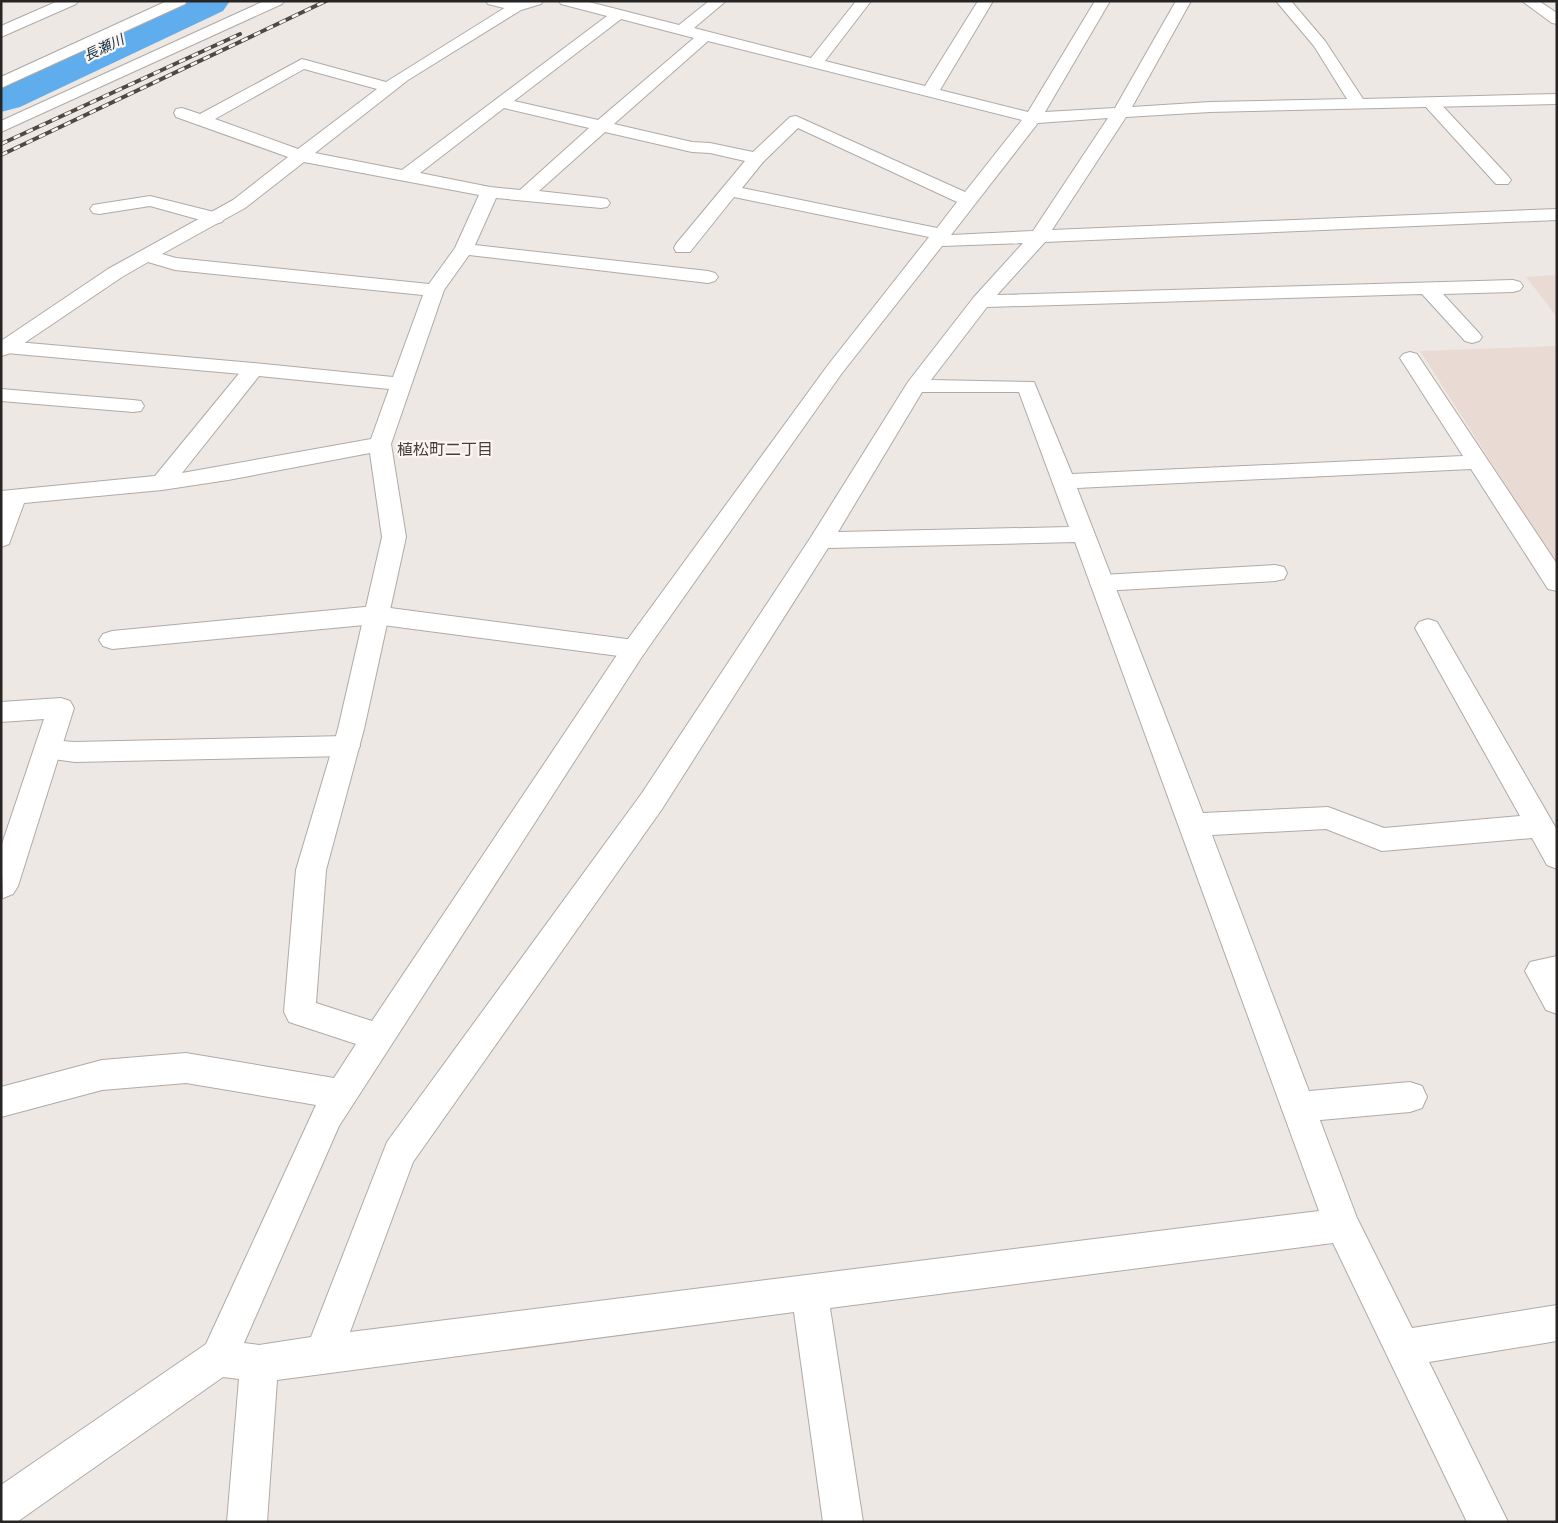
<svg xmlns="http://www.w3.org/2000/svg" width="1558" height="1523" font-family="'Nunito Sans','Noto Sans JP',sans-serif">
<style>
.built{fill:#e9dbd3}
.lines{fill:none;stroke-linecap:round;stroke-linejoin:round}
.river{fill:#60adee;fill-rule:evenodd}
.service-casing{stroke:#b0aaa7;stroke-width:2}
.minor-casing{stroke:#b0aaa7;stroke-width:2}
.service{fill:#fff;fill-rule:evenodd}
.minor{fill:#fff;fill-rule:evenodd}
.rail-casing{stroke:#4c4947;stroke-width:4}
.rail{stroke:#fcf5f1;stroke-width:2.5;stroke-dasharray:7;stroke-linecap:butt}
.labels{text-anchor:middle;dominant-baseline:central;stroke-width:4.5;stroke-linejoin:round;paint-order:stroke}
.far-water-label{font-size:14px;font-style:italic;fill:#0d2e48;stroke:#fcf5f1}
.neighbourhood-label{font-size:16px;fill:#45403d;stroke:#fcf5f1}
</style>
<rect width="100%" height="100%" fill="#eee8e4"/>
<path class="built" d="M 1557,275 L 1557,317 L 1526,277 Z
M 1557,346 L 1557,565 L 1420,351 Z"/>
<g class="lines">
<path class="river" d="M 166,1 L 230,1 L 223,11 L 20,107 L 1,112 L 1,76 Z"/>
<g class="service-casing">
<path id="service" d="M 486,1 L 511,1 L 521,4 L 523,7 L 516,11 L 488,4 Z
M 1522,1 L 1539,1 L 1557,13 L 1557,24 L 1552,23 Z
M 1431,98 L 1437,100 L 1508,176 L 1511,180 L 1508,184 L 1496,184 L 1425,106 L 1423,103 L 1425,100 Z
M 150,196 L 222,214 L 224,218 L 222,222 L 215,224 L 150,206 L 99,214 L 93,213 L 90,209 L 93,205 L 99,204 Z
M 6,341 L 253,363 L 260,365 L 263,369 L 260,373 L 253,375 L 6,353 L 1,352 L 1,342 Z
M 1275,565 L 1284,567 L 1287,573 L 1284,579 L 1275,581 L 1102,591 L 1093,589 L 1090,583 L 1093,577 L 1102,575 Z
M 375,606 L 634,640 L 643,643 L 647,649 L 643,655 L 634,658 L 375,624 L 112,649 L 103,646 L 99,640 L 103,634 L 112,631 Z
M 346,736 L 356,739 L 360,746 L 356,753 L 346,756 L 75,762 L 38,757 L 34,750 L 38,743 L 48,740 L 75,742 Z
M 1410,1082 L 1422,1086 L 1427,1097 L 1422,1108 L 1410,1112 L 1298,1122 L 1286,1118 L 1281,1107 L 1286,1096 L 1298,1092 Z"/>
</g>
<g class="minor-casing">
<path id="minor" d="M 58,1 L 78,1 L 76,4 L 1,37 L 1,26 Z
M 167,1 L 187,1 L 185,4 L 1,88 L 1,77 Z
M 264,1 L 284,1 L 282,4 L 1,132 L 1,121 Z
M 519,1 L 543,1 L 541,4 L 521,10 L 408,80 L 315,153 L 402,170 L 607,16 L 561,4 L 559,1 L 585,1 L 679,25 L 709,1 L 726,1 L 694,28 L 811,58 L 856,1 L 871,1 L 825,61 L 925,86 L 978,1 L 993,1 L 940,90 L 1028,112 L 1095,1 L 1110,1 L 1045,112 L 1115,108 L 1176,1 L 1191,1 L 1132,107 L 1210,102 L 1347,99 L 1314,46 L 1276,1 L 1291,1 L 1325,41 L 1363,99 L 1557,94 L 1557,104 L 1210,112 L 1126,117 L 1052,230 L 1557,209 L 1557,220 L 1045,242 L 997,295 L 1513,280 L 1520,282 L 1523,286 L 1520,290 L 1513,292 L 1443,294 L 1479,333 L 1482,337 L 1479,341 L 1472,343 L 1465,341 L 1422,294 L 987,307 L 931,380 L 1034,382 L 1072,474 L 1463,456 L 1400,358 L 1403,354 L 1410,352 L 1417,354 L 1557,564 L 1557,591 L 1548,589 L 1471,469 L 1077,488 L 1203,813 L 1328,807 L 1384,828 L 1520,816 L 1415,628 L 1419,622 L 1428,619 L 1437,622 L 1557,830 L 1557,869 L 1547,865 L 1532,838 L 1382,851 L 1326,829 L 1212,835 L 1357,1218 L 1412,1328 L 1557,1305 L 1557,1341 L 1429,1362 L 1508,1522 L 1467,1522 L 1333,1243 L 830,1308 L 863,1522 L 823,1522 L 794,1312 L 277,1380 L 267,1522 L 227,1522 L 239,1379 L 223,1377 L 17,1522 L 1,1522 L 1,1485 L 206,1344 L 316,1105 L 186,1083 L 102,1090 L 1,1117 L 1,1087 L 102,1060 L 186,1053 L 334,1078 L 356,1044 L 289,1022 L 284,1012 L 296,870 L 338,729 L 382,537 L 370,453 L 228,480 L 162,490 L 24,503 L 9,544 L 1,547 L 1,491 L 155,476 L 246,365 L 253,363 L 393,377 L 423,295 L 175,270 L 148,262 L 122,277 L 8,354 L 1,356 L 1,341 L 108,269 L 233,200 L 288,157 L 176,117 L 174,113 L 176,109 L 182,108 L 200,114 L 302,59 L 386,82 L 511,4 ZM 621,19 L 694,38 L 598,120 L 514,101 ZM 708,41 L 1022,120 L 965,192 L 796,116 L 790,117 L 753,152 L 710,143 L 692,142 L 614,124 ZM 304,69 L 377,89 L 298,149 L 215,119 ZM 504,108 L 589,128 L 520,190 L 490,187 L 420,173 ZM 1108,118 L 1033,231 L 951,235 L 1038,123 ZM 798,128 L 957,202 L 937,228 L 742,188 L 763,162 ZM 605,132 L 692,152 L 710,153 L 745,161 L 676,244 L 674,248 L 676,252 L 690,252 L 734,197 L 929,237 L 828,365 L 625,643 L 372,1021 L 316,1003 L 326,870 L 364,729 L 406,537 L 391,444 L 444,290 L 469,255 L 708,283 L 715,281 L 718,277 L 715,273 L 708,271 L 475,245 L 496,198 L 601,208 L 607,207 L 610,203 L 607,199 L 601,198 L 539,191 ZM 304,162 L 479,195 L 455,248 L 429,284 L 176,258 L 162,254 L 245,208 ZM 1023,243 L 974,297 L 908,382 L 811,537 L 642,793 L 387,1142 L 311,1337 L 259,1345 L 244,1343 L 339,1126 L 643,655 L 842,373 L 942,246 ZM 259,376 L 389,389 L 371,439 L 182,473 ZM 922,392 L 1019,392 L 1069,527 L 838,532 ZM 1075,542 L 1319,1211 L 350,1332 L 413,1162 L 662,809 L 828,548 Z
M 1,389 L 133,400 L 141,401 L 144,406 L 141,411 L 133,412 L 1,401 Z
M 61,698 L 70,701 L 74,708 L 18,886 L 13,894 L 3,898 L 1,847 L 44,719 L 1,722 L 1,702 Z
M 1557,956 L 1557,1014 L 1546,1010 L 1525,971 L 1530,962 Z"/>
</g>
<use href="#service" class="service"/>
<use href="#minor" class="minor"/>
<g class="rail-casing">
<path id="rail" d="M 1,144 L 240,34
M 1,155 L 326,1"/>
</g>
<use href="#rail" class="rail"/>
</g>
<g class="labels">
<g class="far-water-label">
<text transform="translate(104 48) rotate(-25)">長瀬川</text>
</g>
<g class="neighbourhood-label">
<text x="445" y="450">植松町二丁目</text>
</g>
</g>
<rect width="1558" height="1523" fill="none" stroke="#272523" stroke-width="5"/>
</svg>
